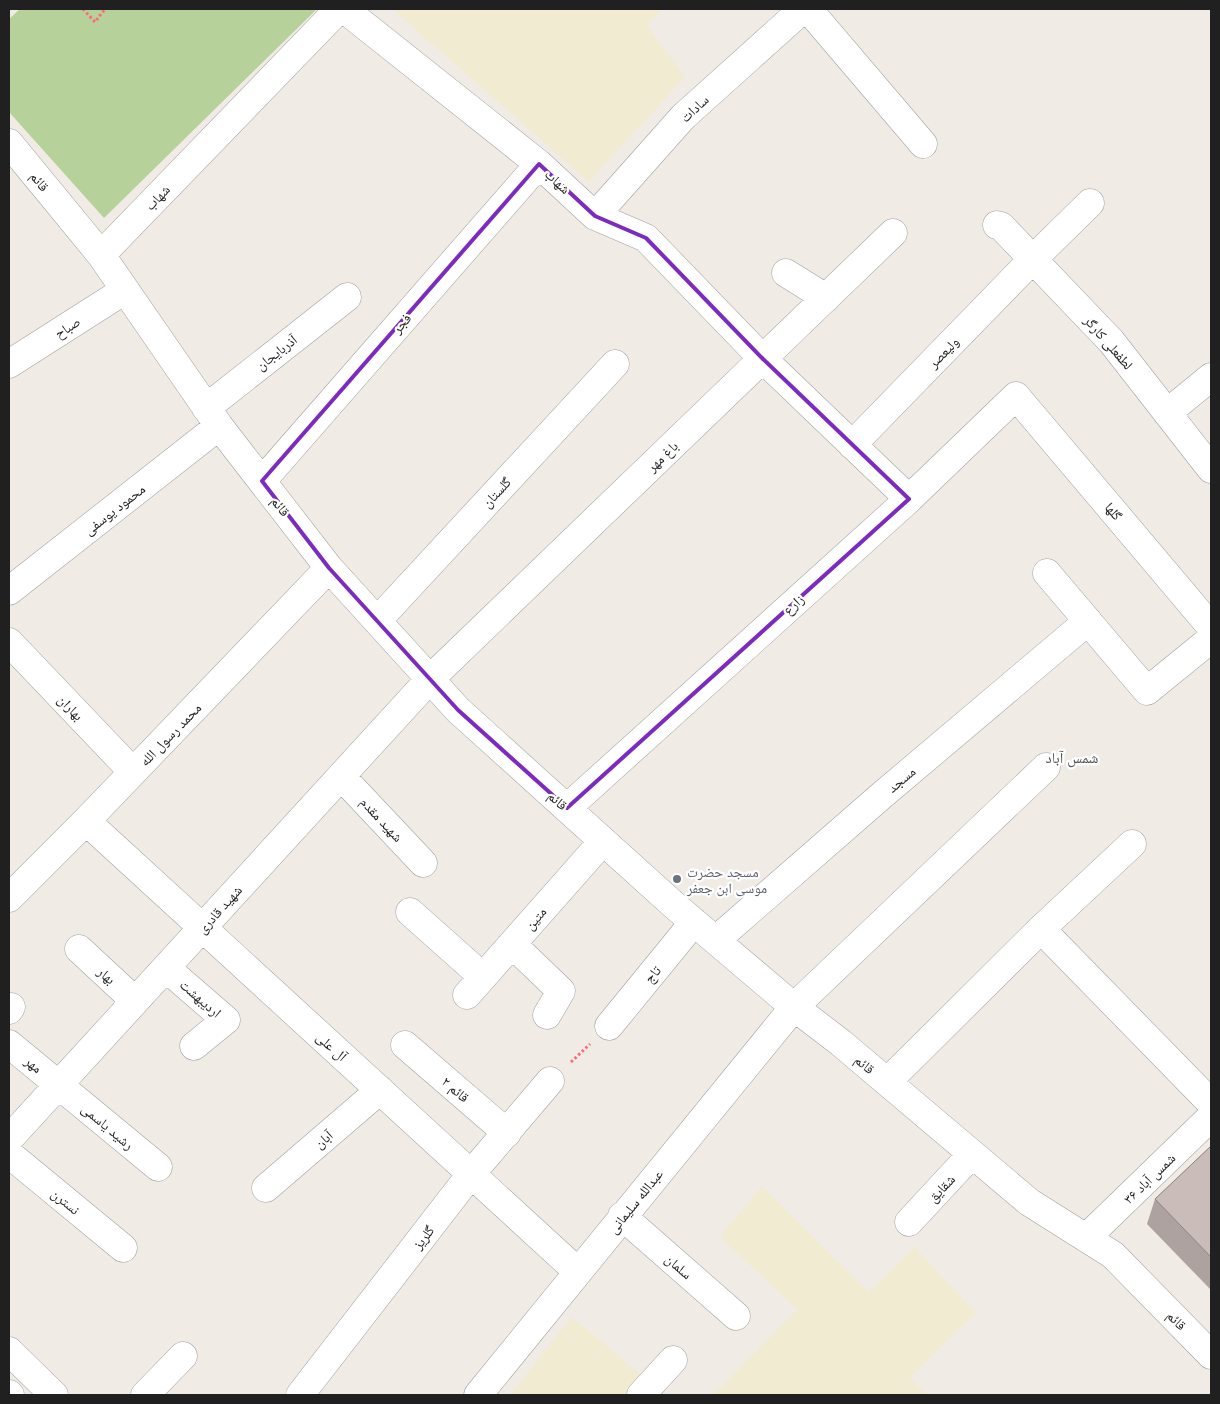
<svg xmlns="http://www.w3.org/2000/svg" width="1220" height="1404" font-family="'Open Sans','Noto Naskh Arabic',sans-serif">
<style>
.farmland{fill:#f0ebd1}
.forest{fill:#b6d19a}
.lines{fill:none;stroke-linecap:round;stroke-linejoin:round}
.minor-casing{stroke:#a1a1a1;stroke-width:29}
.path{stroke:#fd6a7c;stroke-width:3;stroke-dasharray:2.5 2.5;stroke-linecap:butt}
.minor{stroke:#fff;stroke-width:28}
.wall{fill:#ada29f}
.building{fill:#c9bcb9;stroke:#8d8482}
.marked{fill:none;stroke:#7b2cbf;stroke-width:4;stroke-linejoin:round}
.worship-dot{fill:#6b7280;stroke:#fff;stroke-width:2}
.labels{text-anchor:middle;dominant-baseline:central;stroke-width:4.5;stroke-linejoin:round;paint-order:stroke}
.street-label{font-size:14px;fill:#202020;stroke:#fff}
.worship-label{font-size:14px;fill:#5b616d;stroke:#fff;text-anchor:start}
.neighbourhood-label{font-size:15px;fill:#535353;stroke:#fff}
</style>
<rect width="100%" height="100%" fill="#f1ebe6"/>
<path class="farmland" d="M 392,9 L 662,9 L 647,25 L 685,77 L 589,182 Z
M 762,1186 L 869,1292 L 915,1247 L 976,1313 L 910,1378 L 927,1395 L 713,1395 L 797,1310 L 720,1237 Z
M 572,1317 L 665,1395 L 510,1395 Z"/>
<path class="forest" d="M 20,9 L 317,9 L 104,218 L 9,112 L 9,19 Z"/>
<g class="lines">
<g class="minor-casing">
<path id="minor" d="M 344,9 L 539,164 L 595,216 L 646,238 L 763,359 L 909,499
M 808,9 L 923,144
M 9,143 L 101,255 L 219,426 L 329,568 L 458,710 L 675,906 L 794,1007 L 841,1043 L 1029,1202 L 1113,1255 L 1211,1355
M 595,216 L 683,117 L 803,9
M 997,225 L 1001,226 L 1111,341 L 1211,469
M 101,255 L 339,9
M 786,273 L 826,298
M 9,364 L 125,290
M 206,408 L 347,297
M 1167,413 L 1211,377
M 852,445 L 1033,259 L 1090,203
M 262,481 L 539,164
M 1047,573 L 1147,691 L 1211,639
M 9,591 L 219,426
M 377,621 L 615,364
M 9,642 L 133,772
M 341,776 L 423,863
M 567,808 L 909,499 L 1016,396 L 1211,627
M 86,821 L 577,1271
M 9,898 L 86,821 L 329,568
M 410,912 L 483,977
M 1041,929 L 1211,1103
M 716,940 L 881,796 L 1088,621
M 512,944 L 561,991 L 547,1015
M 79,949 L 135,1001
M 166,968 L 226,1020 L 194,1046
M 467,995 L 603,841
M 9,1010 L 11,1007
M 609,1026 L 694,922
M 9,1044 L 158,1167
M 405,1045 L 507,1133
M 887,1082 L 1041,929 L 1132,844
M 9,1139 L 430,679 L 893,233
M 9,1154 L 123,1248
M 266,1188 L 380,1090
M 622,1216 L 736,1316
M 909,1222 L 972,1154
M 1086,1238 L 1211,1117
M 9,1351 L 54,1395
M 9,1394 L 10,1395
M 145,1395 L 183,1356
M 300,1395 L 471,1174 L 550,1081
M 478,1395 L 794,1007 L 1046,767
M 641,1395 L 673,1360"/>
</g>
<path class="path" d="M 83,9 L 95,22 L 105,9
M 571,1062 L 590,1044"/>
<use href="#minor" class="minor"/>
</g>
<path class="wall" d="M 1211,1146 L 1211,1290 L 1147,1224 L 1155,1199 Z"/>
<path class="building" d="M 1211,1146 L 1211,1257 L 1155,1199 Z"/>
<path class="marked" d="M 539,164 L 595,216 L 646,238 L 763,359 L 909,499 L 567,808 L 458,710 L 329,568 L 262,481 Z"/>
<circle class="worship-dot" cx="677" cy="879" r="5"/>
<g class="labels">
<g class="street-label">
<text transform="translate(694 108) rotate(-43)">سادات</text>
<text transform="translate(40 181) rotate(51)">قائم</text>
<text transform="translate(558 181) rotate(43)">شهاب</text>
<text transform="translate(157 197) rotate(-46)">شهاب</text>
<text transform="translate(401 323) rotate(-49)">فجر</text>
<text transform="translate(67 327) rotate(-33)">صباح</text>
<text transform="translate(1109 342) rotate(49)">لطفعلی کارگر</text>
<text transform="translate(276 352) rotate(-38)">آذربایجان</text>
<text transform="translate(943 352) rotate(-46)">ولیعصر</text>
<text transform="translate(662 456) rotate(-44)">باغ مهر</text>
<text transform="translate(496 492) rotate(-47)">گلستان</text>
<text transform="translate(281 506) rotate(52)">قائم</text>
<text transform="translate(114 509) rotate(-38)">محمود یوسفی</text>
<text transform="translate(1114 511) rotate(50)">گلها</text>
<text transform="translate(793 604) rotate(-42)">زارع</text>
<text transform="translate(71 707) rotate(46)">بهاران</text>
<text transform="translate(170 734) rotate(-46)">محمد رسول الله</text>
<text transform="translate(901 779) rotate(-40)">مسجد</text>
<text transform="translate(558 800) rotate(42)">قائم</text>
<text transform="translate(382 819) rotate(47)">شهید مقدم</text>
<text transform="translate(219 909) rotate(-48)">شهید قادری</text>
<text transform="translate(535 918) rotate(-49)">متین</text>
<text transform="translate(652 974) rotate(-51)">تاج</text>
<text transform="translate(107 975) rotate(42)">بهار</text>
<text transform="translate(201 998) rotate(41)">اردیبهشت</text>
<text transform="translate(332 1046) rotate(42)">آل علی</text>
<text transform="translate(34 1064) rotate(40)">مهر</text>
<text transform="translate(865 1064) rotate(40)">قائم</text>
<text transform="translate(456 1089) rotate(41)">قائم ۲</text>
<text transform="translate(108 1126) rotate(40)">رشید یاسمی</text>
<text transform="translate(323 1139) rotate(-40)">آبان</text>
<text transform="translate(1149 1178) rotate(-44)">شمس آباد ۳۶</text>
<text transform="translate(941 1188) rotate(-47)">شقایق</text>
<text transform="translate(66 1201) rotate(40)">نسترن</text>
<text transform="translate(635 1201) rotate(-51)">عبدالله سلیمانی</text>
<text transform="translate(423 1237) rotate(-52)">گلریز</text>
<text transform="translate(679 1266) rotate(41)">سلمان</text>
<text transform="translate(1177 1320) rotate(45)">قائم</text>
</g>
<g class="worship-label">
<text x="687" y="871">مسجد حضرت<tspan x="687" dy="16">موسی ابن جعفر</tspan></text>
</g>
<g class="neighbourhood-label">
<text x="1072" y="757">شمس آباد</text>
</g>
</g>
<rect width="1220" height="1404" fill="none" stroke="#202020" stroke-width="20"/>
</svg>
